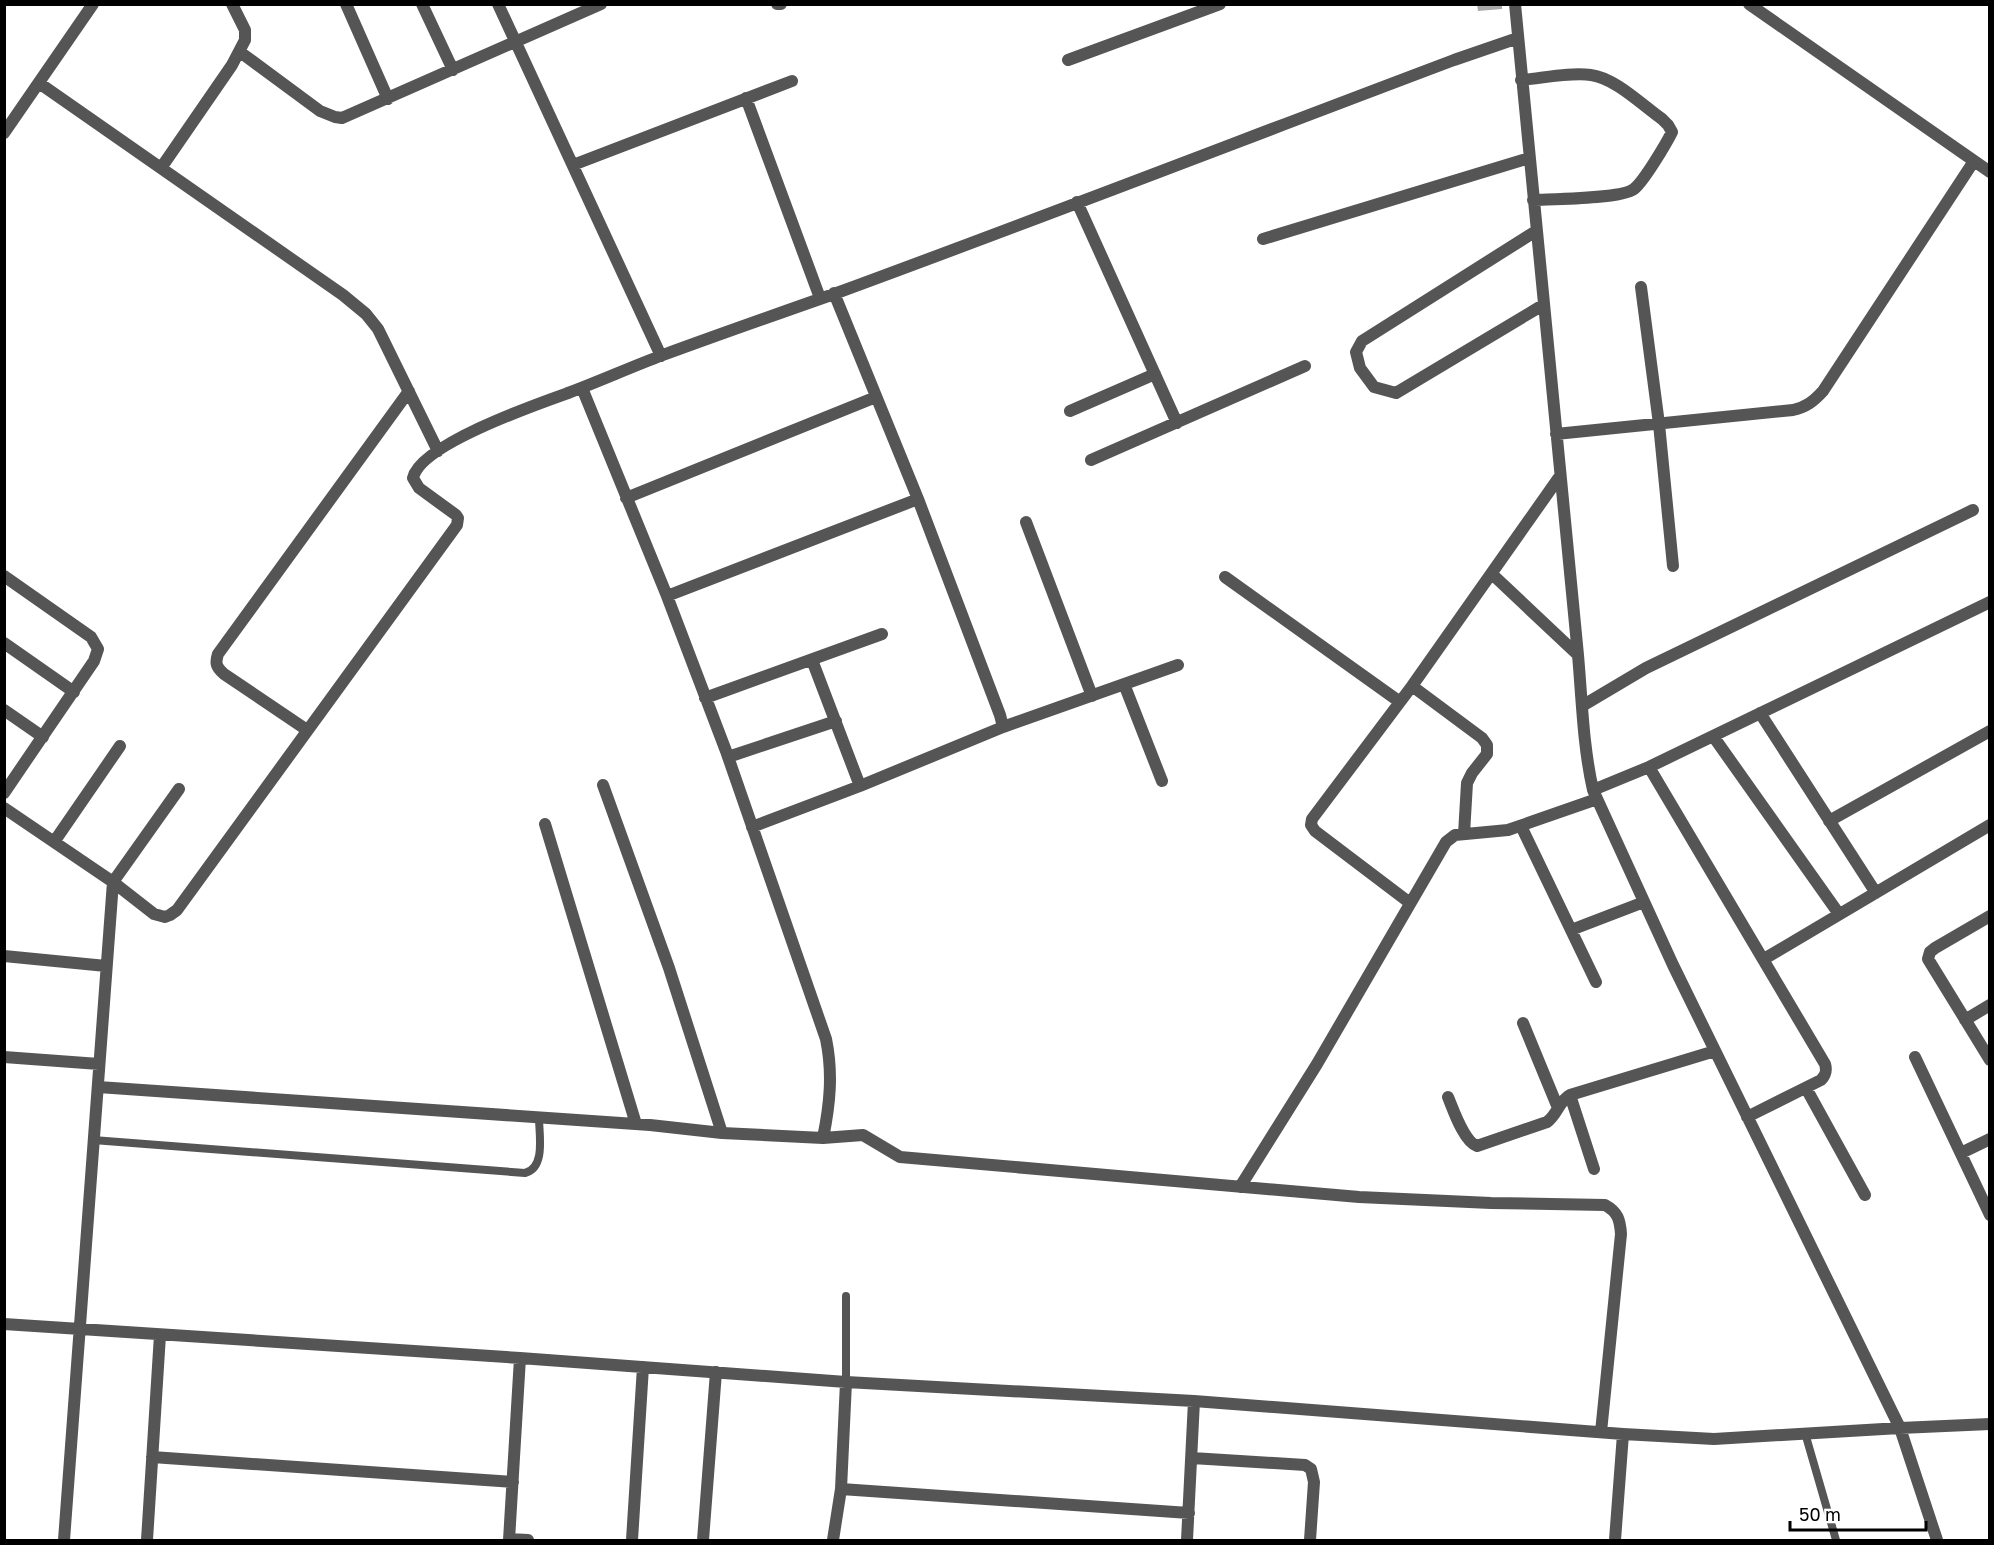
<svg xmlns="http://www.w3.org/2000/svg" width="1994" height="1545" font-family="'Golos Text',sans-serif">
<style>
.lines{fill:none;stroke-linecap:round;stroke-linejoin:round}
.service{stroke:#555;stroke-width:8}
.minor{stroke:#555;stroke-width:12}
.wall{fill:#a9a9a9}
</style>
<rect width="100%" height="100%" fill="#fff"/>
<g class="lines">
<path class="service" d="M 93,1140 L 525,1173 C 546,1168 539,1134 539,1118
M 846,1296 L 846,1382
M 1805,1433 L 1836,1540"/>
<path class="minor" d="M 346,4 L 388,99
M 422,4 L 453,70
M 498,4 L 661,356
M 777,4 L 781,4
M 1749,4 L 1990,172
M 240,52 L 320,111 L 335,117 L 342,118 L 601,4
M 1068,60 L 1220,4
M 1521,80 C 1543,78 1571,72 1591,75 C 1615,78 1642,105 1662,119 L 1668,125 L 1672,132 C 1666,144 1644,181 1634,189 C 1621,199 1552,199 1533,200
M 39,83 L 343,295 L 366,314 L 378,329 L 438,451
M 746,98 L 820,298
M 4,133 L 93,4
M 573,165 L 792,81
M 161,168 L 232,65 L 245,40 L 245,30 L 232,4
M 1077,202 L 1177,423
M 1536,231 L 1362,341 L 1356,352 L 1360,368 L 1374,387 L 1396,393 L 1543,305
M 1263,239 L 1529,158
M 1641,287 L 1659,424 L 1673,566
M 834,293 L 918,499 L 1000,715 L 1003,727
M 582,388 L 667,596 L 726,751 L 826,1039 C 833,1073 830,1104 823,1138
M 1070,411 L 1155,374
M 1556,434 L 1793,410 C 1806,407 1813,402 1823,391 L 1974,161
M 1091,460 L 1305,366
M 626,498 L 876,397
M 1026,522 L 1092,696
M 1492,574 L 1578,655
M 4,576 L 91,637 L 98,649 L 94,661 L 4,793
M 1225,577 L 1400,702
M 667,596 L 918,499
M 4,643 L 74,692
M 812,660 L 860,786
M 1124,684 L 1162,781
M 1412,686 L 1482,738 L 1487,745 L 1487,754 L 1472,773 L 1467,783 L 1464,834
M 705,698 L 882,634
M 1582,706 L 1646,668 L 1973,510
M 4,710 L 43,737
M 1760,713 L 1876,893
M 307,730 L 224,674 C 216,667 215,663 218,654 L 409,391
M 1713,736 L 1839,914
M 728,757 L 836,721
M 1649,767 L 1825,1064 C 1827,1071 1826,1075 1821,1080 L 1747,1117
M 603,785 L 669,968 L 722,1133
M 1593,790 L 1649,767 L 1990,602
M 4,808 L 113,882 L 154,914 L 165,917 L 170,915 L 177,910 L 457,525 L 458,518 L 456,515 L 419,488 L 413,478 C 420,445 537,404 568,393 C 600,381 631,367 663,355 C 720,334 777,314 834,294 C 1041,218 1247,138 1454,60 L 1518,38
M 1829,821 L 1990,731
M 545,824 L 636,1124
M 1521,826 L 1596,982
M 752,827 L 860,786 L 1003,727 L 1178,665
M 54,842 L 120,746
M 1410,903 L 1315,831 L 1311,825 L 1312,819 L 1412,686 L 1560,476
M 1990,916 L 1935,948 L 1930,952 L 1928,959 L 1990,1060
M 1571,930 L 1644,902
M 4,956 L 106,966
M 1764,959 L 1990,825
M 1965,1020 L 1990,1005
M 1523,1023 L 1558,1108
M 4,1057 L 99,1064
M 1915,1057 L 1990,1215
M 98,1087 L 650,1125 L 722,1133 L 823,1138 L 863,1135 L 900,1157 L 1359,1197 L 1491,1203 L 1605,1205 C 1618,1212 1620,1220 1621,1234 L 1601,1432
M 1806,1088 L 1865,1195
M 1570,1095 L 1594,1169
M 1448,1097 C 1453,1109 1464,1142 1477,1146 L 1547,1122 C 1557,1115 1559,1101 1570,1095 L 1715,1051
M 1961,1153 L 1990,1139
M 1240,1187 L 1317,1064 L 1446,842 L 1455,835 L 1508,830 L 1597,799
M 4,1324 L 520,1358 L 846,1382
M 152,1457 L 513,1482
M 1192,1458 L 1305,1465 L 1311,1469 L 1314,1482 L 1310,1540
M 841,1489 L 1189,1513
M 509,1539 L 528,1540
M 64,1540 L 113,882 L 179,789
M 147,1540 L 160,1335
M 509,1540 L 520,1358
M 632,1540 L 643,1367
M 703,1540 L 716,1372
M 833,1540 L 841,1489 L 846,1382 L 1194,1401 L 1623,1434 L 1714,1439 L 1900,1428 L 1673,965 L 1593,790 C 1583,746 1582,700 1578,655 L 1515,4
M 1187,1540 L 1194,1401
M 1615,1540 L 1623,1434
M 1937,1540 L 1900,1428 L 1990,1424"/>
</g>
<path class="wall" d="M 1477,4 L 1502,4 L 1502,9 L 1478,11 Z"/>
<rect width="1994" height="1545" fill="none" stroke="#000000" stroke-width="12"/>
<path d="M1790 1521v9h136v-9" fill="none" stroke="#000000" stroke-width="3"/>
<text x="1799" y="1521" font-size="18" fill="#000000" stroke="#ffffff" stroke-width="4.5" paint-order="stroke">50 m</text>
</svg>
